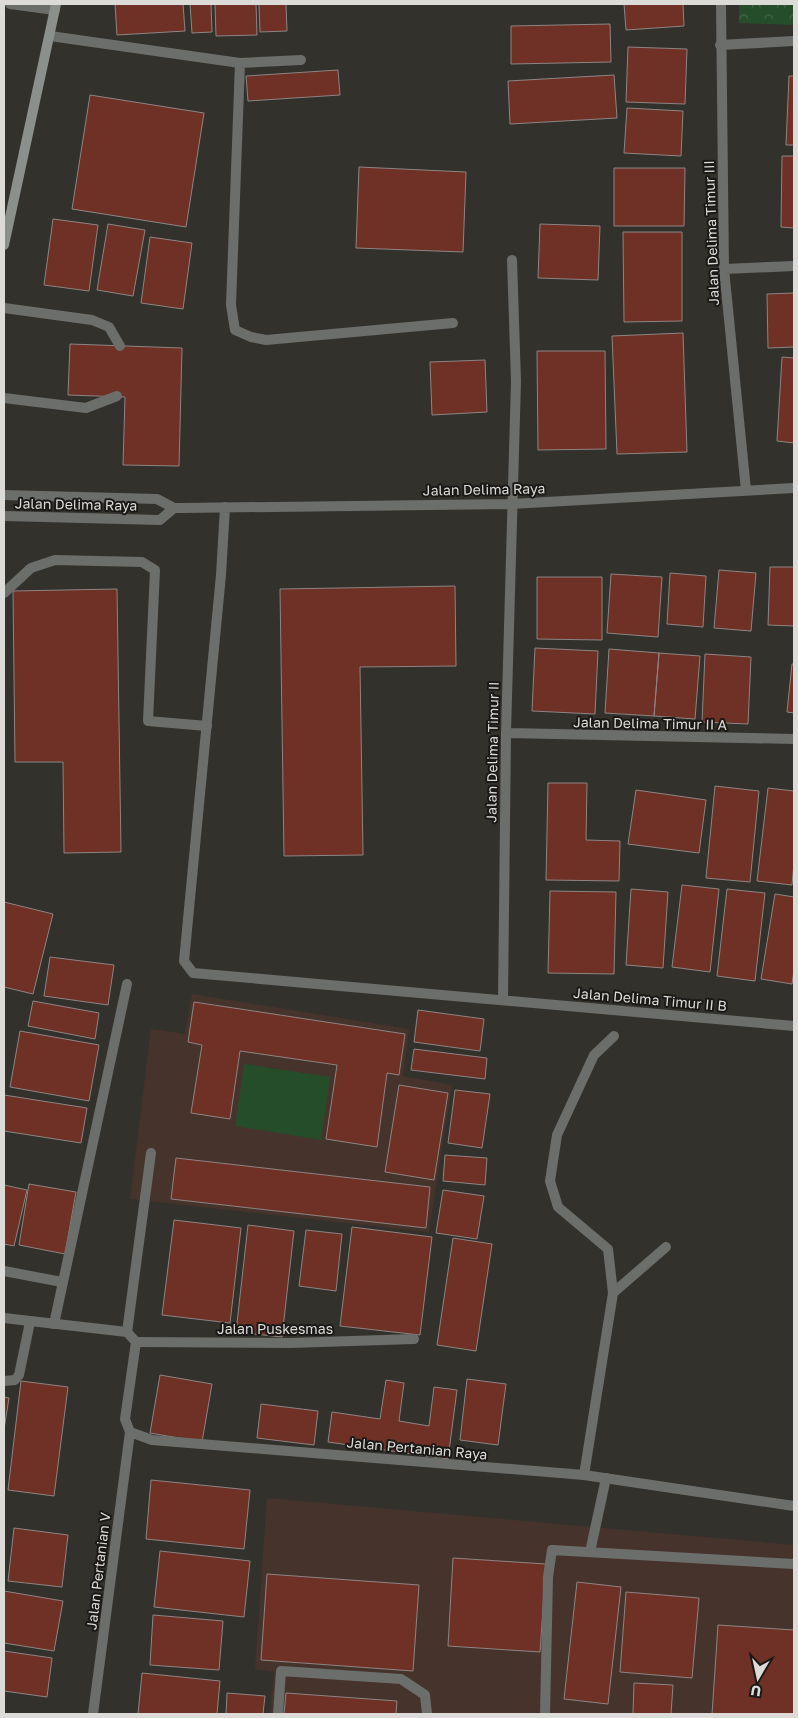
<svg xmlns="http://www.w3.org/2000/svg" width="798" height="1718" font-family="'Golos Text',sans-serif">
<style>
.education{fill:#46342c}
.park{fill:url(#park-crowns)}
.pitch{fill:#254d2a}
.building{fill:#6f3026;stroke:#8d8583}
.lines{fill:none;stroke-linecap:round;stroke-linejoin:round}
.service{stroke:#6c6e6c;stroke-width:10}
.minor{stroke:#6c6e6c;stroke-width:10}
.tertiary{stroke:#6c6e6c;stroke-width:10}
.secondary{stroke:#8c908c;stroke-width:10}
.labels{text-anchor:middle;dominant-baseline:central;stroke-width:4;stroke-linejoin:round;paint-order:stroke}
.street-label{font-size:14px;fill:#dddbd8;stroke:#1a1917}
</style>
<defs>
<pattern id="park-crowns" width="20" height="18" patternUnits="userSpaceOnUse" patternTransform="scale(1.25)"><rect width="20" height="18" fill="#254d2a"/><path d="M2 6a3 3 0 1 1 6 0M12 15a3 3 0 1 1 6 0" fill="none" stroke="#446648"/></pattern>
</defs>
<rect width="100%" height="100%" fill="#33312c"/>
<path class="education" d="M 192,994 L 409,1029 L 403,1076 L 452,1085 L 429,1232 L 130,1199 L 151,1029 L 185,1034 Z
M 267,1498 L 794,1545 L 794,1714 L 270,1714 L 274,1672 L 255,1669 Z"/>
<path class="park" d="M 739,4 L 794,4 L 794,25 L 739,23 Z"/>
<path class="pitch" d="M 244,1064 L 330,1077 L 321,1140 L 235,1126 Z"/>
<path class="building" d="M 115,4 L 183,4 L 185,31 L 117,35 Z
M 190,4 L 211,4 L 212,32 L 192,33 Z
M 215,4 L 256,4 L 257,35 L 216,36 Z
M 259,4 L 286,4 L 287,31 L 260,32 Z
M 624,4 L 683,4 L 684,26 L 626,30 Z
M 610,24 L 611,62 L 511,64 L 511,26 Z
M 628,47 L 687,49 L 685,104 L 626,102 Z
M 338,70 L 340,95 L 248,101 L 246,76 Z
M 614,75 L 617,118 L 510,124 L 508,81 Z
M 789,76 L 794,76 L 794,145 L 786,145 Z
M 90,95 L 204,113 L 186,227 L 72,209 Z
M 627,108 L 683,111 L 681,156 L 624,153 Z
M 782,156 L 794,156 L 794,228 L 781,227 Z
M 359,167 L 466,172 L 463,252 L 356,248 Z
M 614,168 L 685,168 L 684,226 L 614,226 Z
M 53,219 L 98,225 L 89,291 L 44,285 Z
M 108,224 L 145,230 L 133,296 L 97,290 Z
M 540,224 L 600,226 L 598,280 L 538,278 Z
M 623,232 L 682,232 L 682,321 L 624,322 Z
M 150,237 L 192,243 L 183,309 L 141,303 Z
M 794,293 L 794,347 L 768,348 L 767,294 Z
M 683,333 L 687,452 L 617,454 L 612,336 Z
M 70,344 L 182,348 L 179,466 L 123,465 L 125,397 L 68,395 Z
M 537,351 L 605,351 L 606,449 L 538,450 Z
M 782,357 L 794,358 L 794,443 L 777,441 Z
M 485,360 L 487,412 L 432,415 L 430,362 Z
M 770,567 L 794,567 L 794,626 L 768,625 Z
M 719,570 L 756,573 L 751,631 L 714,628 Z
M 670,573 L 706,576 L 703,627 L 667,624 Z
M 611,574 L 662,577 L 658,637 L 607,633 Z
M 537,577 L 602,577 L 602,640 L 537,639 Z
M 455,586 L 456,666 L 360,667 L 363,855 L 284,856 L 280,589 Z
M 117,589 L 121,852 L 64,853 L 63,762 L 15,762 L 13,591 Z
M 535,648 L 598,651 L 595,714 L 532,711 Z
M 609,649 L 659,653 L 654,716 L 605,713 Z
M 659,653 L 700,656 L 695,719 L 654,716 Z
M 705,654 L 751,657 L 748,724 L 702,722 Z
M 792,664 L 794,664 L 794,713 L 787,712 Z
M 548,783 L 587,783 L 586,840 L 620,841 L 619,881 L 546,880 Z
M 715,786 L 759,791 L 750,882 L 706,878 Z
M 768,788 L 794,791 L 794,863 L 792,885 L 757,881 Z
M 636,790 L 706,800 L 699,853 L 628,844 Z
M 682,885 L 719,889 L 710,972 L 672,967 Z
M 631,889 L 668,892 L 663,968 L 626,965 Z
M 727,889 L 765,893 L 755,981 L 717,976 Z
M 550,891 L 616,892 L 614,974 L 548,973 Z
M 775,894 L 794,897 L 794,971 L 792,984 L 761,979 Z
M 4,902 L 53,914 L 33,994 L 4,987 Z
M 50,957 L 114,965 L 108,1005 L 44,996 Z
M 33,1001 L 99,1013 L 95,1039 L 28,1026 Z
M 194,1002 L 405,1034 L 399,1075 L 387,1073 L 377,1147 L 326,1139 L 337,1065 L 240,1051 L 230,1119 L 191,1113 L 202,1045 L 188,1042 Z
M 418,1010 L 484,1019 L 480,1051 L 414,1042 Z
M 20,1031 L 99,1045 L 89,1101 L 10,1087 Z
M 414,1049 L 487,1058 L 485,1079 L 411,1070 Z
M 399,1085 L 448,1093 L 434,1180 L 385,1172 Z
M 455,1090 L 490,1094 L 482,1148 L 448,1143 Z
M 4,1095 L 87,1108 L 81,1143 L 4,1131 Z
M 445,1155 L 487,1158 L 485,1185 L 443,1181 Z
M 176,1158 L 430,1187 L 426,1228 L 171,1199 Z
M 29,1184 L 76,1192 L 65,1254 L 19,1245 Z
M 4,1185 L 27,1190 L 14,1246 L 4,1244 Z
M 443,1190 L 484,1196 L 477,1239 L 436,1233 Z
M 174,1220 L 241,1228 L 230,1323 L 162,1315 Z
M 248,1225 L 294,1231 L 282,1337 L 236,1332 Z
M 352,1227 L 432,1237 L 420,1335 L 340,1326 Z
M 306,1230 L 342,1234 L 336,1291 L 299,1286 Z
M 453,1238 L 492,1244 L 476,1351 L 437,1345 Z
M 160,1375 L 212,1384 L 202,1442 L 150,1433 Z
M 467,1379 L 506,1384 L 498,1445 L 460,1440 Z
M 386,1380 L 404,1383 L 399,1421 L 429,1426 L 434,1387 L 457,1390 L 448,1459 L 328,1442 L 332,1412 L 380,1419 Z
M 21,1381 L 68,1387 L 54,1496 L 8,1490 Z
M 4,1397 L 9,1398 L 4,1429 Z
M 261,1404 L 318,1411 L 314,1445 L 257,1438 Z
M 151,1480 L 250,1490 L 244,1549 L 146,1539 Z
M 14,1528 L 68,1535 L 62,1587 L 8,1581 Z
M 160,1551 L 250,1561 L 244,1617 L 154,1607 Z
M 453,1558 L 546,1564 L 540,1652 L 448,1646 Z
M 267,1574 L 419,1585 L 413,1671 L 261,1660 Z
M 577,1582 L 621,1587 L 608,1704 L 564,1699 Z
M 4,1591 L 63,1601 L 54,1651 L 4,1643 Z
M 626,1592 L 699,1598 L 692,1678 L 620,1672 Z
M 153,1615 L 223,1621 L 219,1670 L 150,1665 Z
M 718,1625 L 794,1630 L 794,1714 L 712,1714 Z
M 4,1651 L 52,1658 L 47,1697 L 4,1691 Z
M 142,1673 L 220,1681 L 217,1714 L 138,1714 Z
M 634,1683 L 673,1685 L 671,1714 L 633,1714 Z
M 227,1693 L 265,1696 L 263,1714 L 226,1714 Z
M 286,1693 L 397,1701 L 396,1714 L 284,1714 Z"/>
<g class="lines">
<path class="service" d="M 10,4 L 55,10
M 50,36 L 240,63 L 301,60
M 240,63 L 231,305 L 235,330 L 251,337 L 266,340 L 453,323
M 4,308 L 92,320 L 109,327 L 120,346
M 4,398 L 86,408 L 117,396
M 4,593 L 31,568 L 55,560 L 142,562 L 155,570 L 148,721 L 207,726
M 590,1552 L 606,1478
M 278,1714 L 281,1671 L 401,1679 L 425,1695 L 427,1714
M 545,1714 L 548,1577 L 552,1550 L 794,1564"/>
<path class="minor" d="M 721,4 L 724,269 L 746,490
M 720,45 L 794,41
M 724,269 L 794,266
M 4,495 L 157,499 L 174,508 L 183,508 L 511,504 L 794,488
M 225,507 L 221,575 L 184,961 L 193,973 L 794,1026
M 4,516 L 160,520 L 174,508
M 506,733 L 794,739
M 503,1000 L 506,733 L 516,381 L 512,260
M 4,1271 L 62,1282
M 613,1293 L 608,1249 L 558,1207 L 550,1181 L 557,1135 L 594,1055 L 614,1036
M 54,1324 L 127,984
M 127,1332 L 151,1153
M 136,1342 L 290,1343 L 414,1339
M 4,1381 L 15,1380 L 19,1375 L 30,1322
M 584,1475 L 613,1293 L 666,1247
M 93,1714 L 130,1432"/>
<path class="tertiary" d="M 4,1318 L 127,1332 L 136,1342 L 125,1419 L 130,1432 L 152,1440 L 584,1475 L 794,1506"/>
<path class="secondary" d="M 4,245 L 56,4"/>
</g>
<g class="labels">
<g class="street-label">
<text transform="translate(711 233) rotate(-92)">Jalan Delima Timur III</text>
<text transform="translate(484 489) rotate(-1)">Jalan Delima Raya</text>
<text transform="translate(76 504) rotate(1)">Jalan Delima Raya</text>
<text transform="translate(650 723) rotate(1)">Jalan Delima Timur II A</text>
<text transform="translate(492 752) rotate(-89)">Jalan Delima Timur II</text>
<text transform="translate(650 999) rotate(5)">Jalan Delima Timur II B</text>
<text x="275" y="1328">Jalan Puskesmas</text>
<text transform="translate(417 1448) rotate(5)">Jalan Pertanian Raya</text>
<text transform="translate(98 1571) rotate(-83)">Jalan Pertanian V</text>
</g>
</g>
<rect width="798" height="1718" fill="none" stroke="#dddbd8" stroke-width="10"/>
<g transform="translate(758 1678) rotate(189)" stroke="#1a1917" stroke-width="4" paint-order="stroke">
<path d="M0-4L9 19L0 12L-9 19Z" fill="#dddbd8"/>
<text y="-8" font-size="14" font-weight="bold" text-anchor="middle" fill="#dddbd8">U</text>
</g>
</svg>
